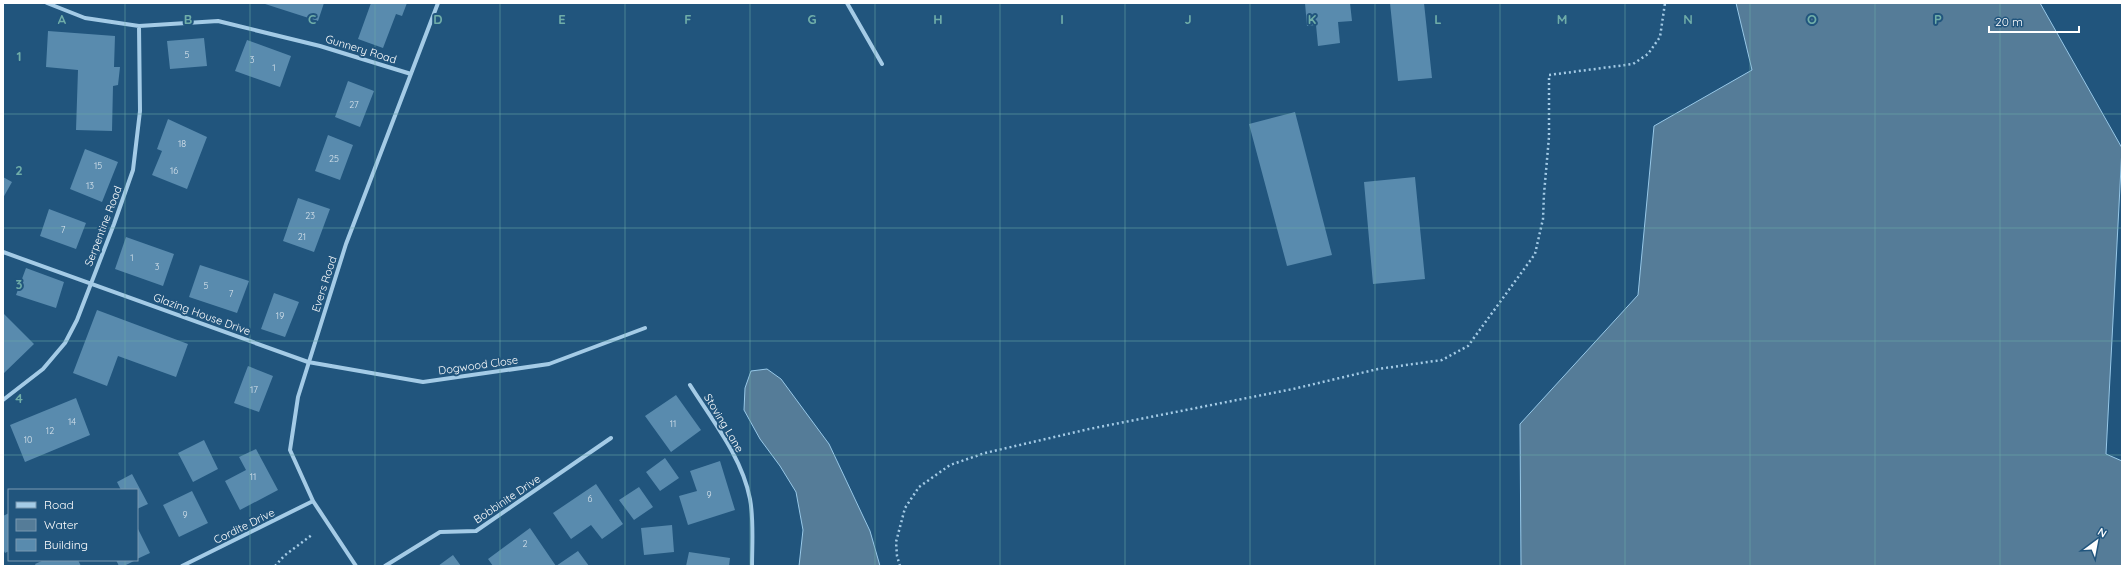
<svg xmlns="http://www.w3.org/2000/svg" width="2125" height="569" font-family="Quicksand,sans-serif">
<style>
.water{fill:#557c98;stroke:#97c8e8}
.building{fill:#598bae}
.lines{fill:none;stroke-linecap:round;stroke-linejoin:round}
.path{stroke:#a4cbe6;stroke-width:2.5;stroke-dasharray:2 3;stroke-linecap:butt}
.minor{stroke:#a4cbe6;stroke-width:4}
.grid{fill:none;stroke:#6fada8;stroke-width:1;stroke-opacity:0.55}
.labels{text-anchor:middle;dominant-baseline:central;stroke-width:4;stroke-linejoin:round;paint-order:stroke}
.number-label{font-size:9px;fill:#d6e2eb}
.street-label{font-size:11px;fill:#fff;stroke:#21557d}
.grid-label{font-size:13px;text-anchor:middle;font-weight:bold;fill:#6fada8;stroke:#21557d;stroke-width:4;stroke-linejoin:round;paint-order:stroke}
</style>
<rect width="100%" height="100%" fill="#21557d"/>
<path class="water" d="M 1736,3 L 2040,3 L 2122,148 L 2106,454 L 2122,461 L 2122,566 L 1521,566 L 1520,424 L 1638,295 L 1654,126 L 1752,70 Z
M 767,369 L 781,379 L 829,444 L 870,531 L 880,566 L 799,566 L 803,530 L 796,492 L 780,466 L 760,439 L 744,410 L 745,388 L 751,371 Z"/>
<path class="building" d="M 262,3 L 324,3 L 318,21 Z
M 371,3 L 407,3 L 402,16 L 396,14 L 383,48 L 358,39 Z
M 1305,3 L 1350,3 L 1352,21 L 1338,22 L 1340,43 L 1318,46 L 1316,25 L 1307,26 Z
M 1390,3 L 1424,3 L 1432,78 L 1398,81 Z
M 48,31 L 115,36 L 114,67 L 120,67 L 118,85 L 113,86 L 112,131 L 76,130 L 78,70 L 46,67 Z
M 204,38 L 207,66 L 170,69 L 167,41 Z
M 247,40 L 291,56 L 280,87 L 235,71 Z
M 348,81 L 374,91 L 360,127 L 335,117 Z
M 1295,112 L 1332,255 L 1287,266 L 1249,124 Z
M 168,119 L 207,137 L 187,189 L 152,175 L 162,151 L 157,149 Z
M 328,135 L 353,145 L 340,180 L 315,171 Z
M 85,149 L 118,162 L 102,202 L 70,189 Z
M 3,177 L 12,182 L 3,198 Z
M 1415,177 L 1425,279 L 1373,284 L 1364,182 Z
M 298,198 L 330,209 L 314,252 L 283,241 Z
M 49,209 L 86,223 L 76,249 L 40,236 Z
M 126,237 L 174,254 L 163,286 L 115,269 Z
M 200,265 L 249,281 L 237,313 L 189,297 Z
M 26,268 L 64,282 L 56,308 L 16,295 Z
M 274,293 L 299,302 L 285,337 L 261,329 Z
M 97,310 L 188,344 L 176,377 L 118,356 L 107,386 L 73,373 Z
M 3,313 L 34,344 L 3,374 Z
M 248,366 L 273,376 L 259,412 L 234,403 Z
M 676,395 L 701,430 L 671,452 L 645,416 Z
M 76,398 L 90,435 L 25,462 L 10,425 Z
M 204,440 L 218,469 L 193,482 L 178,453 Z
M 256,449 L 278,490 L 240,510 L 225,481 L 246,470 L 239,457 Z
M 665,458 L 679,478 L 660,491 L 646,472 Z
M 720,461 L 735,510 L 688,525 L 679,496 L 697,491 L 690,471 Z
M 132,474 L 148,504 L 137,509 L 137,490 L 121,490 L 117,482 Z
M 596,484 L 623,524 L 602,539 L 591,525 L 571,539 L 553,513 Z
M 639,487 L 653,507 L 634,520 L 619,500 Z
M 192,491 L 208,523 L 179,537 L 163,505 Z
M 9,513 L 9,551 L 5,553 L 3,549 L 3,516 Z
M 672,525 L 674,552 L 644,555 L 641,528 Z
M 137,527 L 150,553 L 137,559 Z
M 530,528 L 556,566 L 493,566 L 488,559 Z
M 578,551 L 589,566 L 556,566 Z
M 689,552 L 730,558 L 729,566 L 686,566 Z
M 453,555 L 461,566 L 438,566 Z
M 44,560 L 78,560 L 81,566 L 36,566 L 35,564 Z
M 116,560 L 136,560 L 124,566 L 119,566 Z"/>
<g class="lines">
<path class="path" d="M 275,566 L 284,556 L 313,534
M 900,566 L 897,556 L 896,542 L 905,508 L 919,487 L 950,465 L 985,453 L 1089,429 L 1293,389 L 1378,369 L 1442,360 L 1468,346 L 1535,254 L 1543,219 L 1544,194 L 1549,137 L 1549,75 L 1633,64 L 1648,54 L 1660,37 L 1665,3"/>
<path class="minor" d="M 47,3 L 85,18 L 139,26 L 218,21 L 320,46 L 411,74
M 847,3 L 882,64
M 3,252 L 308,362 L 423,382 L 549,364 L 645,328
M 690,385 C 712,420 742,457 750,499 C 754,520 752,544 752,566
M 3,400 L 43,369 L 65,343 L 77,320 L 114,224 L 133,170 L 140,111 L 139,26
M 182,566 L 313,501
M 356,566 L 313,501 L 290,450 L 298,397 L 346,244 L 438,3
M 385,566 L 440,532 L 476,531 L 611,438"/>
</g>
<path class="grid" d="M 125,3 L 125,490M 250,3 L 250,566M 375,3 L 375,566M 500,3 L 500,566M 625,3 L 625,566M 750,3 L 750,566M 875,3 L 875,566M 1000,3 L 1000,566M 1125,3 L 1125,566M 1250,3 L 1250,566M 1375,3 L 1375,566M 1500,3 L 1500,566M 1625,3 L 1625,566M 1750,3 L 1750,566M 1875,3 L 1875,566M 2000,3 L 2000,566M 3,114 L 2122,114M 3,228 L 2122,228M 3,341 L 2122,341M 3,455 L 2122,455M 125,560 L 125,566"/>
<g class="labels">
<g class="number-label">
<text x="187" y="54">5</text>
<text x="252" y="59">3</text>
<text x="274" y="67">1</text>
<text x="354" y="104">27</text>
<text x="182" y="143">18</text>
<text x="334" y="158">25</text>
<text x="98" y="165">15</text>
<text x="174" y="170">16</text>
<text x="90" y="185">13</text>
<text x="310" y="215">23</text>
<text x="63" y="229">7</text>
<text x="302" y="236">21</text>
<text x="132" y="257">1</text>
<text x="157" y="266">3</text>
<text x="206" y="285">5</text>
<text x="231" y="293">7</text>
<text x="280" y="315">19</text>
<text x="254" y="389">17</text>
<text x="72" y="421">14</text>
<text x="673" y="423">11</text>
<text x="50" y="430">12</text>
<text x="28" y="439">10</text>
<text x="253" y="476">11</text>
<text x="709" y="494">9</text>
<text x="590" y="498">6</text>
<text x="185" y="514">9</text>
<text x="525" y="543">2</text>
</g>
<g class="street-label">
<text transform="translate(361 49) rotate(17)">Gunnery Road</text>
<text transform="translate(103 226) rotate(-69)">Serpentine Road</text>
<text transform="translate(324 284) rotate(-72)">Evers Road</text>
<text transform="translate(202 314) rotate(20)">Glazing House Drive</text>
<text transform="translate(478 365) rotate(-8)">Dogwood Close</text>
<text transform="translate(724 423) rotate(59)">Stoving Lane</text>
<text transform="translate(507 499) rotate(-34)">Bobbinite Drive</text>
<text transform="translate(244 526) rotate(-26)">Cordite Drive</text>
</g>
</g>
<g class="grid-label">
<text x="62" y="24">A</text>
<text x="188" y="24">B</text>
<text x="312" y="24">C</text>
<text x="438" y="24">D</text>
<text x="562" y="24">E</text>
<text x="688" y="24">F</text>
<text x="812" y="24">G</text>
<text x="938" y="24">H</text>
<text x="1062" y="24">I</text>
<text x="1188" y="24">J</text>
<text x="1312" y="24">K</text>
<text x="1438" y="24">L</text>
<text x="1562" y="24">M</text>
<text x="1688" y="24">N</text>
<text x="1812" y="24">O</text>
<text x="1938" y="24">P</text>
<text x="19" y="61">1</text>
<text x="19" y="175">2</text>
<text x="19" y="289">3</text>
<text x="19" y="403">4</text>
</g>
<rect width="2125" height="569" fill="none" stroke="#ffffff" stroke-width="8"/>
<rect x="8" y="489" width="130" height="72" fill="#21557d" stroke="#7a99b1"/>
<rect x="16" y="502" width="20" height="6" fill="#a4cbe6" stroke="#7a99b1"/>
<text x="44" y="509" font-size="12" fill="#ffffff">Road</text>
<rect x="16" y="519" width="20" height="12" fill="#557c98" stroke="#7a99b1"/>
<text x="44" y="529" font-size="12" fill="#ffffff">Water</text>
<rect x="16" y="539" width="20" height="12" fill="#598bae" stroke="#7a99b1"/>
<text x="44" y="549" font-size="12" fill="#ffffff">Building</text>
<g transform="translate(2097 541) rotate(32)" stroke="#21557d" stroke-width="3" paint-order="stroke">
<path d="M0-3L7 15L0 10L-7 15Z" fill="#ffffff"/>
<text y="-6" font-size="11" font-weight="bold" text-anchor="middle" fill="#ffffff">N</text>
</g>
<path d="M1989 26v6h90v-6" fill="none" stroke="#ffffff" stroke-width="2"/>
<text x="1995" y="26" font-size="12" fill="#ffffff" stroke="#21557d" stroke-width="3" paint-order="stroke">20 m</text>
</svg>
